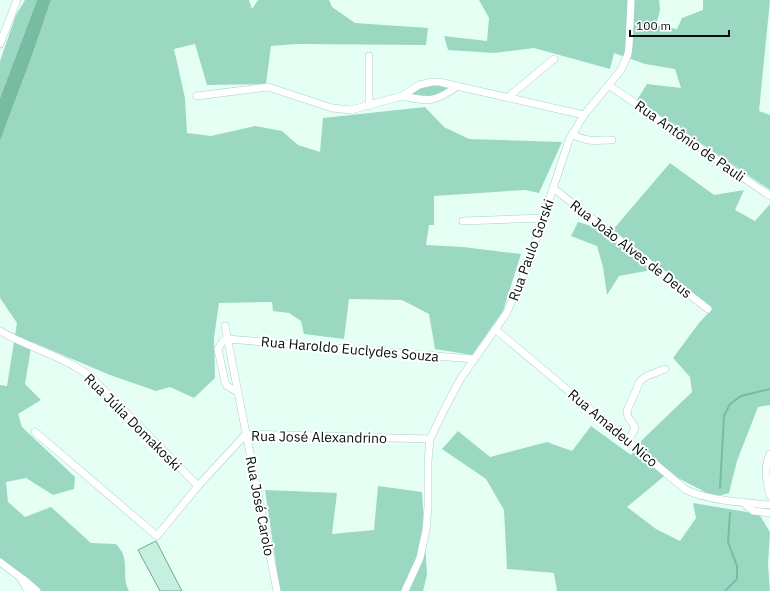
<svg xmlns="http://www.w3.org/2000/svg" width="770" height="591" font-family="'IBM Plex Sans',sans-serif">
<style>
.green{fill:#9bd8c1}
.water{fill:#78bba3}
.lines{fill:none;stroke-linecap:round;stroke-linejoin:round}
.stream{stroke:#78bba3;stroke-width:2}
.building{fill:#c5efde;stroke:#7ba394}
.minor-casing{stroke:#a9d2c2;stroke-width:8}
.minor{stroke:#fff;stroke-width:7}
.labels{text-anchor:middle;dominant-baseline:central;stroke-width:4;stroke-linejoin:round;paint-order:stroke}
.street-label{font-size:14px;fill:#03100b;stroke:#fff}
</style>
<rect width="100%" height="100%" fill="#e6fff5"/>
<path class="green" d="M 25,0 L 37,0 L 0,98 L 0,61 L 16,15 Z
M 51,0 L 249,0 L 252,9 L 258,0 L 329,0 L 332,7 L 355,23 L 428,28 L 426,45 L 296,44 L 271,46 L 266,84 L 207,85 L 195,44 L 174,49 L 185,98 L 187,133 L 211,136 L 255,126 L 282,131 L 298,145 L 320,152 L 323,118 L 425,107 L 444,127 L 469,139 L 562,142 L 539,193 L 525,190 L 434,196 L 434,225 L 429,225 L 426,245 L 463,247 L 521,254 L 503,311 L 472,355 L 435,349 L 429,314 L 402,300 L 349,299 L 344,339 L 304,334 L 301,321 L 289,313 L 273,311 L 272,302 L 219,303 L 214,338 L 215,378 L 194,398 L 170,387 L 156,391 L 110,375 L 32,342 L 25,384 L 41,400 L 18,414 L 22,427 L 75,477 L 74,489 L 53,495 L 26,478 L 6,482 L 8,502 L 25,517 L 51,507 L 91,543 L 116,544 C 132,560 120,575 129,591 L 39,591 L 0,558 L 0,385 L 7,386 L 17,323 L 0,298 L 0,141 L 33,53 Z
M 479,0 L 659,0 L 660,10 L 656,25 L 677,29 L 682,18 L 703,10 L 703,0 L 770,0 L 759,111 L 770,115 L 770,190 L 637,100 L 647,84 L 681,88 L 675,69 L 645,64 L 614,53 L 610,69 L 534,48 L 494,53 L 448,50 L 444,36 L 487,41 L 489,18 Z
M 430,84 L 451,87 C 437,100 426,97 408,95 L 416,89 Z
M 670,163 L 714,195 L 744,190 L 735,210 L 755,221 L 770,204 L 770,405 L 758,407 L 737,461 L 729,493 L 715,497 L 668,473 L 627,507 L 656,529 L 680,541 L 696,518 L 693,503 L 759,514 L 770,532 L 768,564 L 770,591 L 557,591 L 554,573 L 507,569 L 504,510 L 486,479 L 442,449 L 458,431 L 490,457 L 547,442 L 572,451 L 591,426 L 631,455 L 642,440 L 692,392 L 690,377 L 673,358 L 699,323 L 712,309 L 662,268 L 619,276 L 607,295 L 603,267 L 597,246 L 571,236 L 578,222 L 611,232 Z
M 378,486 L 422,492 L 427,575 L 423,591 L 280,591 L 265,490 L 337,493 L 332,534 L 374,530 Z"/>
<path class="water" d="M 37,0 L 51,0 L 33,53 L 0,141 L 0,98 Z"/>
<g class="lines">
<path class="stream" d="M 720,488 L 724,416 L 730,404 L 741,396 L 770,389
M 725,591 L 737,579 L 737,566 L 728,542 L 730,513"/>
</g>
<path class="building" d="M 156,541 L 182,591 L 160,591 L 138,550 Z"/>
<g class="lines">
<g class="minor-casing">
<path id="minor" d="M 0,44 L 17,0
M 369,56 L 369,106
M 610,86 L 770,196
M 197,96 L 268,87 L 332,108 L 351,110 L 402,96 L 419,85 L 432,82 L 439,82 L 584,115
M 402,96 C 429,102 435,102 458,86
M 507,98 L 554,59
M 572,134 C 586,142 596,141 612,140
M 553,188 L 708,309
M 463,221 L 543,218
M 225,326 L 277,591
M 495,329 L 685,489 C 703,500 748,503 770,505
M 0,331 C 24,345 52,353 76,367 C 86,372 93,379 101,387 L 198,486
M 238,392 L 227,386 L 225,382 L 218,349 L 223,341 L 227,339 L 473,359
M 35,432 L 157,536 L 198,486 L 246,434 L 430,439
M 627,441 L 634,431 L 635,427 L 628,417 L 627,411 L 640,381 L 647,376 L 665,369
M 770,454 C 763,468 767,482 770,496
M 743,502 L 753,511 L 770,513
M 0,562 L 20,577 L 28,591
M 23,579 L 37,591
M 405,591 L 420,558 L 426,530 L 428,506 L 428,461 L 430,439 L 446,406 L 461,378 L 506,314 L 519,286 L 532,252 L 569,140 L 584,115 L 621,70 L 628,54 L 629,46 L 631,0"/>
</g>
<use href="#minor" class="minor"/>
</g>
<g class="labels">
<g class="street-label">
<text transform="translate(690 141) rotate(35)">Rua Antônio de Pauli</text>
<text transform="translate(631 249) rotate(38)">Rua João Alves de Deus</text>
<text transform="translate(531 250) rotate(-70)">Rua Paulo Gorski</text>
<text transform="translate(350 349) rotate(5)">Rua Haroldo Euclydes Souza</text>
<text transform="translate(133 422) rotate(45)">Rua Júlia Domakoski</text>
<text transform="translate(613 428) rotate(40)">Rua Amadeu Nico</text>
<text transform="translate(319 437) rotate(1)">Rua José Alexandrino</text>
<text transform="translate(260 506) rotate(79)">Rua José Carolo</text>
</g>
</g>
<path d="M630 30v6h99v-6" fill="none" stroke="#03100b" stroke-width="2"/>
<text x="636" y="30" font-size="12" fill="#03100b" stroke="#ffffff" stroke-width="3" paint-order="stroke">100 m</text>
</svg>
